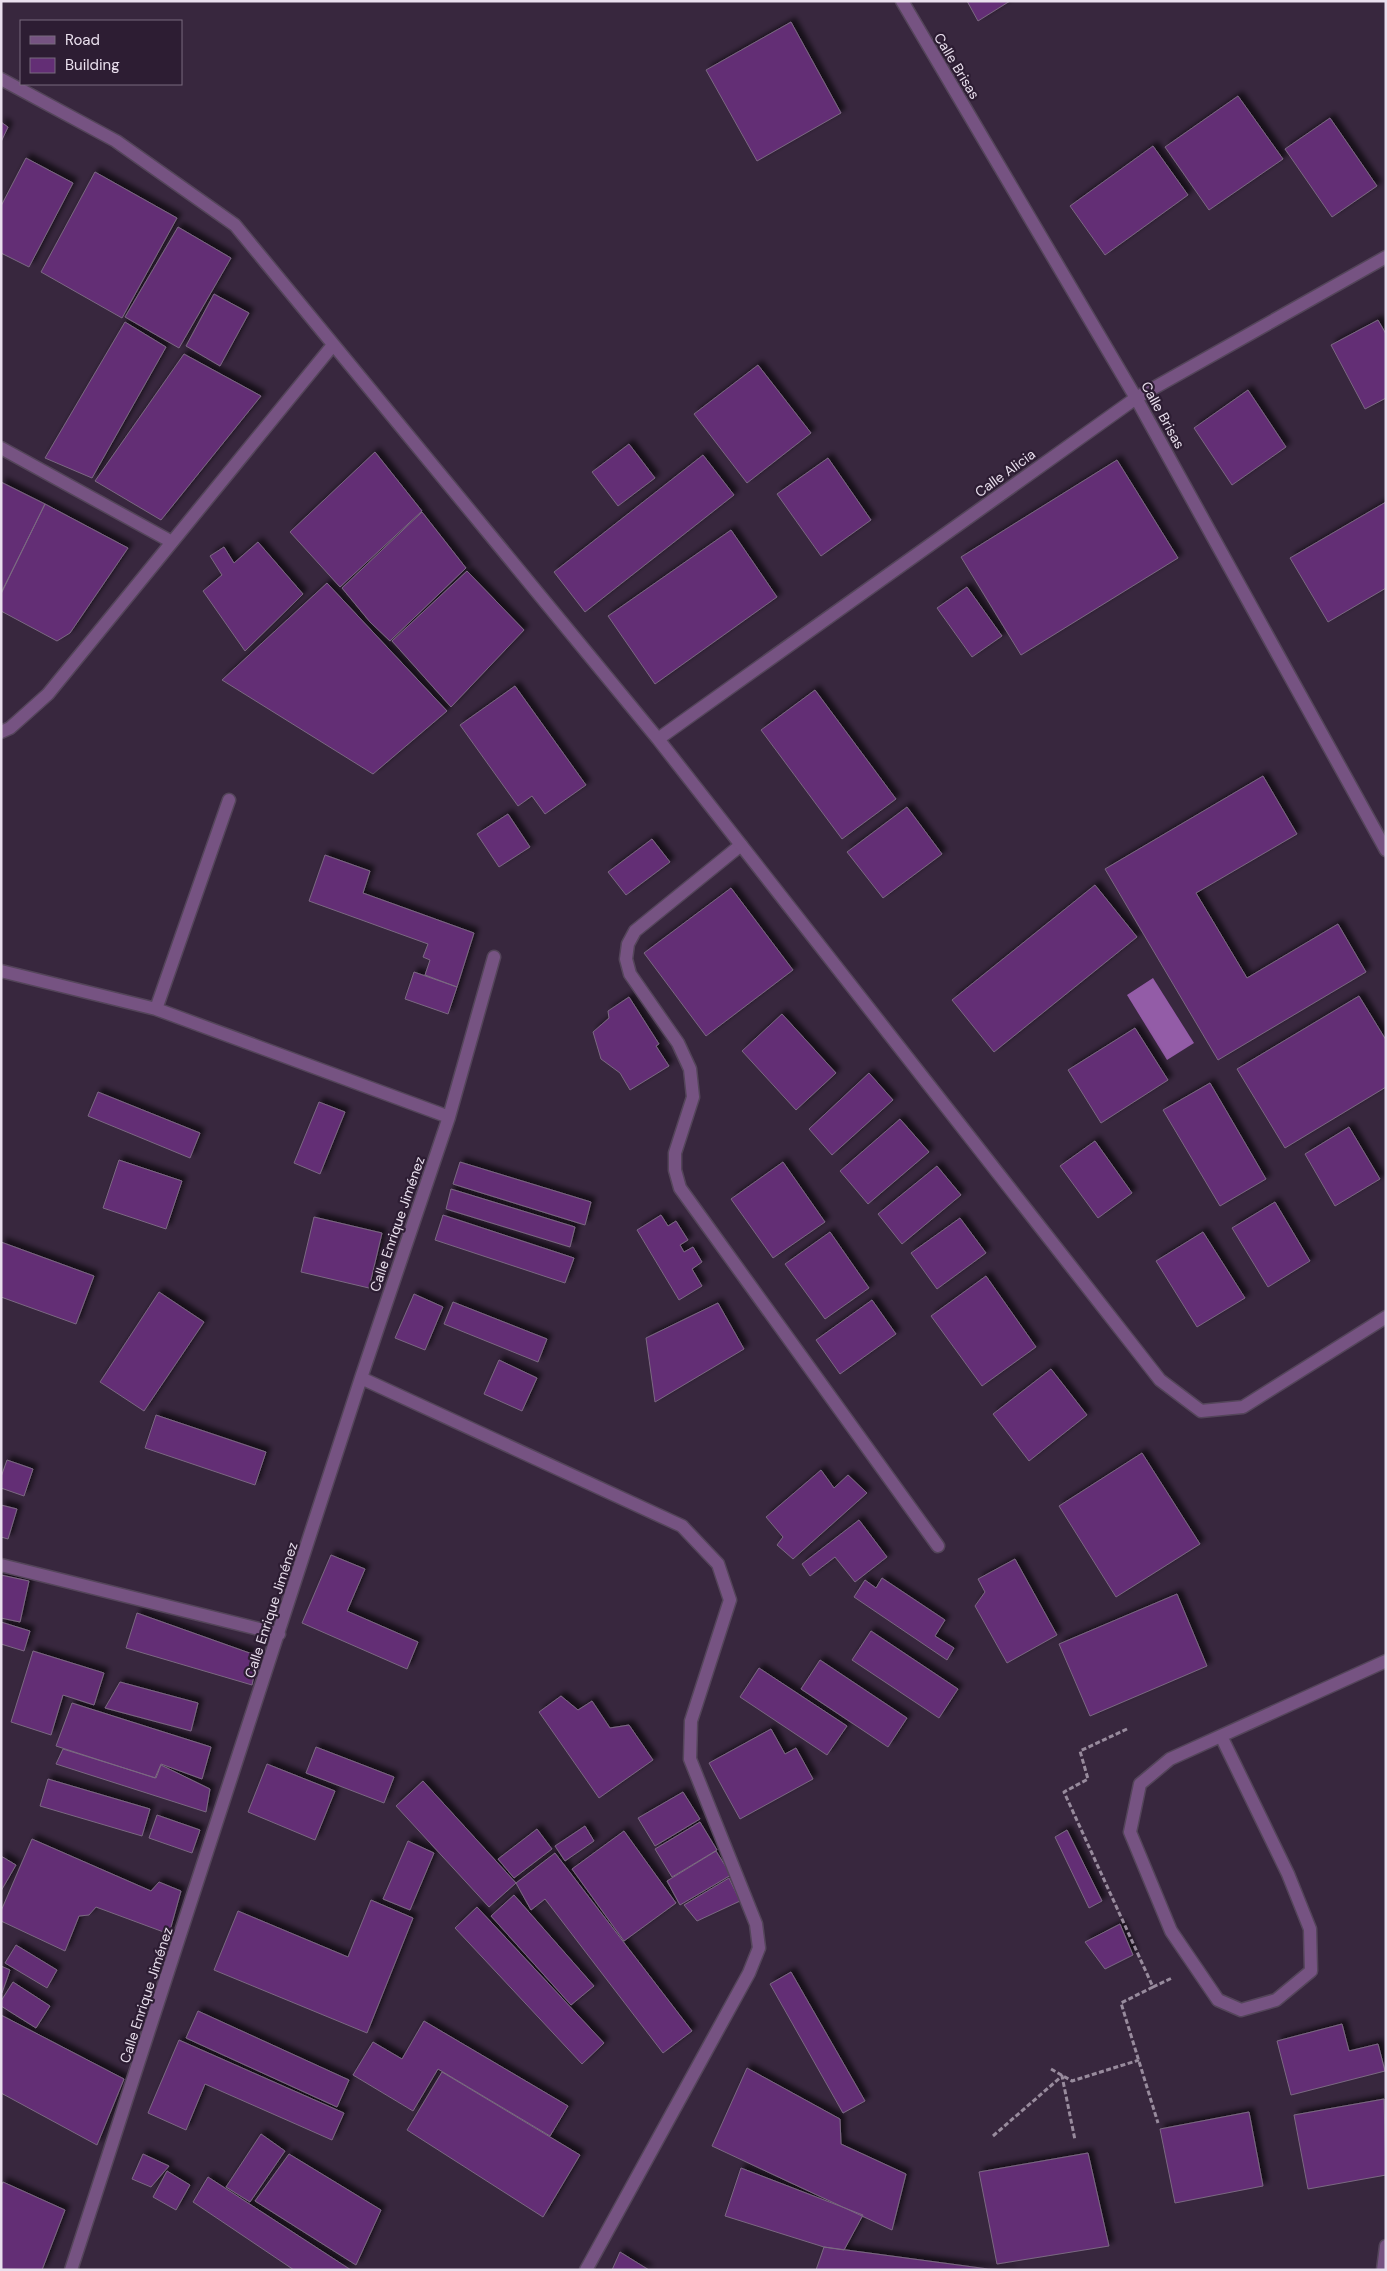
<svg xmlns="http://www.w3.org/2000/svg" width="1387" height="2271" font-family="'DM Sans',sans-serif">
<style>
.water{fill:#935ca7}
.building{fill:#632e75;stroke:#7b6882;filter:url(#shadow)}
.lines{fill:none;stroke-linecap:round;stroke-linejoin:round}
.lane-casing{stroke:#54455a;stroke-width:15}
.street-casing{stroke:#54455a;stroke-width:15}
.path{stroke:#988b9d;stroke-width:3;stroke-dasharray:5 2.5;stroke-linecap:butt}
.lane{stroke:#765382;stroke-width:12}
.street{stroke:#765382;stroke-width:12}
.labels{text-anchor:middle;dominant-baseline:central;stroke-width:4.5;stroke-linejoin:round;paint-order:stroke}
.street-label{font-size:14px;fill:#eae0ee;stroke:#2d1d33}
</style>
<defs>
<filter id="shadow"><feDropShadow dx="4.5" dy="-4.5" stdDeviation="2.5" flood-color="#0009"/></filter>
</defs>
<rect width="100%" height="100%" fill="#38273e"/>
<path class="water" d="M 1153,978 L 1194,1043 L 1167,1060 L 1127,995 Z"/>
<path class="building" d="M 967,1 L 1010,1 L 978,21 Z
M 791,22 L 841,113 L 757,161 L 706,70 Z
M 1238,96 L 1283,159 L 1209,210 L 1165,147 Z
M 1330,118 L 1377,186 L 1332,217 L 1285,149 Z
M 1,122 L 8,127 L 1,142 Z
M 1153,146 L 1188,195 L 1105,255 L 1070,206 Z
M 26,158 L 73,183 L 29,267 L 1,253 L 1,206 Z
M 95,172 L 177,218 L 122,318 L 41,272 Z
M 178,227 L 231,258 L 179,348 L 125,317 Z
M 214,294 L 249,313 L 220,366 L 186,346 Z
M 1378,320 L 1386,334 L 1386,398 L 1365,409 L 1331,345 Z
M 125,322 L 166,347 L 92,478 L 45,458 Z
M 184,354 L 261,396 L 161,520 L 95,481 Z
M 758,365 L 811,433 L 747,483 L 694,414 Z
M 1248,390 L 1286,447 L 1232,485 L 1194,428 Z
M 629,444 L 655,478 L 618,506 L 592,472 Z
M 375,452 L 422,511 L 340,587 L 290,532 Z
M 703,455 L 734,495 L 585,612 L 554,572 Z
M 828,458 L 871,520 L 821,556 L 777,494 Z
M 1117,460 L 1178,558 L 1021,655 L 961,557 Z
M 1,482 L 45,504 L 1,593 Z
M 1386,502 L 1386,588 L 1328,622 L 1290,558 Z
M 45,504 L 128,548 L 70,633 L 57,641 L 1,611 L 1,594 Z
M 422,512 L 466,568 L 390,641 L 370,622 L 342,588 Z
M 731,530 L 777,597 L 655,684 L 608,616 Z
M 258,542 L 303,594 L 245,651 L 203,591 L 222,575 L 210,556 L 224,547 L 234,563 Z
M 467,571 L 524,630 L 451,707 L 392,641 Z
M 327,583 L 447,711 L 373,774 L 222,680 Z
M 967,587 L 1002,636 L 972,657 L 937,608 Z
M 515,686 L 586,785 L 545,814 L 532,796 L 518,806 L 460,725 Z
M 815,690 L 896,799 L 842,839 L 761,730 Z
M 1263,776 L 1297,834 L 1196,893 L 1247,978 L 1338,924 L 1366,972 L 1218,1060 L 1105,869 Z
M 907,807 L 942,854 L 883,898 L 847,852 Z
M 508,814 L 530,847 L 499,867 L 477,834 Z
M 652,839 L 670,862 L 626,895 L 608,872 Z
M 325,855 L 370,871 L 363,893 L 474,933 L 457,987 L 425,975 L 430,960 L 423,957 L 428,944 L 309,901 Z
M 1095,885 L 1137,937 L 994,1052 L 952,1000 Z
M 731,888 L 793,970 L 706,1036 L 644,953 Z
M 414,972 L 457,987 L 448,1014 L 405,999 Z
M 1359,996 L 1386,1040 L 1386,1087 L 1285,1148 L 1237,1069 Z
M 629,997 L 659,1044 L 656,1046 L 669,1066 L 630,1090 L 620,1073 L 601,1059 L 593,1032 L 609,1018 L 608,1011 Z
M 782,1014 L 836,1073 L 796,1110 L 742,1051 Z
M 1135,1028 L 1168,1080 L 1101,1123 L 1068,1070 Z
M 869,1073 L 893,1100 L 832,1155 L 809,1129 Z
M 1210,1083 L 1266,1179 L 1220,1206 L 1163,1110 Z
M 98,1092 L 200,1133 L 190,1158 L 88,1116 Z
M 319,1102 L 345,1112 L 320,1174 L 294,1163 Z
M 900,1119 L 929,1152 L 868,1204 L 840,1171 Z
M 1349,1127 L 1380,1179 L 1335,1206 L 1305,1154 Z
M 1095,1141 L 1132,1193 L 1098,1218 L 1060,1166 Z
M 119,1160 L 182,1181 L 166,1229 L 103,1208 Z
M 460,1162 L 591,1202 L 585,1225 L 453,1184 Z
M 783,1162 L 825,1222 L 773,1258 L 731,1199 Z
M 937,1166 L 961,1195 L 902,1244 L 878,1214 Z
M 451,1189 L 575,1227 L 570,1247 L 446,1209 Z
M 1275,1202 L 1310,1261 L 1268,1287 L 1232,1228 Z
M 443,1215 L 574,1258 L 565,1283 L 435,1240 Z
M 661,1215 L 668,1226 L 676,1221 L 688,1240 L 680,1245 L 684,1252 L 693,1247 L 702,1262 L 692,1269 L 702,1286 L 679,1300 L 637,1230 Z
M 314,1217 L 382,1233 L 369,1288 L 301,1272 Z
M 960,1218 L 986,1253 L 937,1289 L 911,1253 Z
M 830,1232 L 869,1288 L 825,1319 L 785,1264 Z
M 1203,1232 L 1245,1298 L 1197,1327 L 1156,1261 Z
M 1,1242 L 94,1276 L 76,1324 L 1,1297 Z
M 986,1276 L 1036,1347 L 982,1386 L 931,1316 Z
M 159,1292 L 204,1322 L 144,1411 L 100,1382 Z
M 414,1294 L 443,1307 L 425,1350 L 395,1338 Z
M 872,1300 L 896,1334 L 840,1374 L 816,1340 Z
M 453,1302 L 547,1339 L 538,1362 L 444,1324 Z
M 718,1303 L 744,1349 L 655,1402 L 646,1338 Z
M 499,1360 L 537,1378 L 522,1411 L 484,1394 Z
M 1051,1369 L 1087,1415 L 1029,1461 L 993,1414 Z
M 156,1415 L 266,1452 L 255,1485 L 145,1448 Z
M 1142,1453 L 1200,1544 L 1116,1597 L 1059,1506 Z
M 7,1460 L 33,1469 L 24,1496 L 1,1488 L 1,1477 Z
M 821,1470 L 834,1488 L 848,1475 L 867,1493 L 793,1559 L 777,1545 L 783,1537 L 766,1517 Z
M 1,1505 L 17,1509 L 8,1539 L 1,1537 Z
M 859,1520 L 887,1557 L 855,1582 L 835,1557 L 810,1576 L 802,1564 Z
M 331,1555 L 365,1569 L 347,1611 L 418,1642 L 407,1669 L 302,1623 Z
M 1015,1559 L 1057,1635 L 1007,1663 L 975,1606 L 985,1592 L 978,1579 Z
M 1,1575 L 29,1581 L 20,1622 L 1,1618 Z
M 882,1578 L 945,1620 L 935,1636 L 954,1648 L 947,1660 L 854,1597 L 865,1580 L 876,1588 Z
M 1177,1594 L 1207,1666 L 1090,1716 L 1059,1644 Z
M 137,1613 L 258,1656 L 252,1685 L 126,1648 Z
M 1,1622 L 30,1631 L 24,1651 L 1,1644 Z
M 871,1631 L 958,1689 L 939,1718 L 852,1660 Z
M 33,1651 L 104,1673 L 94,1705 L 63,1695 L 51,1735 L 11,1722 Z
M 820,1660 L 907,1718 L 888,1747 L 801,1689 Z
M 759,1668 L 847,1726 L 827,1755 L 740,1697 Z
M 120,1682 L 198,1703 L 191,1731 L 105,1708 Z
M 561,1696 L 578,1710 L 592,1701 L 610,1728 L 629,1725 L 653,1760 L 599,1798 L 539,1712 Z
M 72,1703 L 211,1747 L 202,1779 L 161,1764 L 155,1778 L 56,1746 Z
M 771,1729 L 785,1754 L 796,1748 L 813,1779 L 740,1819 L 709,1763 Z
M 316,1747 L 394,1777 L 384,1803 L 306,1773 Z
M 63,1749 L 156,1778 L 161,1765 L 210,1789 L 206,1812 L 56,1764 Z
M 267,1764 L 335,1791 L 315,1840 L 248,1812 Z
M 48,1779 L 150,1809 L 142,1836 L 40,1806 Z
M 423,1781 L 516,1883 L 489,1907 L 396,1806 Z
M 683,1792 L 700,1819 L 655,1846 L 638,1818 Z
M 157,1815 L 200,1830 L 192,1853 L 149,1838 Z
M 700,1822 L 717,1850 L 672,1877 L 655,1849 Z
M 585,1826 L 594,1841 L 565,1861 L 555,1846 Z
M 537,1829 L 552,1849 L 514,1878 L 498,1859 Z
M 1067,1830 L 1102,1901 L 1089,1908 L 1055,1837 Z
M 624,1831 L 676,1903 L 624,1941 L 572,1869 Z
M 32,1839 L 151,1891 L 159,1882 L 181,1891 L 169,1934 L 96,1907 L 89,1915 L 79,1916 L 65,1951 L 1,1921 L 1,1911 Z
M 408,1841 L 434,1853 L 410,1910 L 383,1899 Z
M 716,1851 L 731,1875 L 680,1905 L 667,1881 Z
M 555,1853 L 692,2031 L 663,2053 L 545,1899 L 531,1910 L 516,1883 Z
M 1,1856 L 16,1865 L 1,1891 Z
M 729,1878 L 740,1901 L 697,1921 L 684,1905 Z
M 514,1895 L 594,1986 L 571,2005 L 491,1916 Z
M 371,1900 L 413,1918 L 367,2033 L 214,1970 L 238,1911 L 348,1957 Z
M 477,1907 L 604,2043 L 582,2064 L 455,1928 Z
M 1120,1924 L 1133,1955 L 1105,1969 L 1085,1942 Z
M 16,1945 L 57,1970 L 47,1988 L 5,1963 Z
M 1,1966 L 10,1970 L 2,1993 L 1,1993 Z
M 791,1972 L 865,2101 L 843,2113 L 770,1984 Z
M 13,1982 L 50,2006 L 36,2028 L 1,2006 L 1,2001 Z
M 198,2011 L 349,2080 L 337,2107 L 186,2038 Z
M 1,2015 L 124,2079 L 97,2145 L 1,2093 Z
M 424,2021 L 568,2106 L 550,2136 L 438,2069 L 413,2111 L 353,2075 L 373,2042 L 402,2059 Z
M 1342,2024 L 1349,2051 L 1378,2044 L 1385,2071 L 1291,2095 L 1277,2041 Z
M 179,2040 L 344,2113 L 332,2140 L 205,2084 L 186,2130 L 148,2113 Z
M 747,2068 L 840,2119 L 841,2144 L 906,2174 L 892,2230 L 712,2146 Z
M 442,2072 L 580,2155 L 543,2217 L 407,2130 Z
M 1384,2099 L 1386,2175 L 1308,2189 L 1294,2115 Z
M 1249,2112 L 1263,2186 L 1175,2203 L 1160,2129 Z
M 261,2134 L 285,2151 L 250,2202 L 226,2187 Z
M 1088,2153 L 1109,2246 L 997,2264 L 979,2172 Z
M 143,2154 L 169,2166 L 151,2187 L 132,2179 Z
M 289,2154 L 381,2210 L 356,2265 L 255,2201 Z
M 741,2168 L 863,2215 L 844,2250 L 824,2247 L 725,2216 Z
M 167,2171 L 190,2185 L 176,2210 L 153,2197 Z
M 208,2177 L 351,2270 L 294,2270 L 193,2202 Z
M 3,2182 L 65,2210 L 42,2270 L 1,2269 L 1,2186 Z
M 824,2247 L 988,2269 L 1012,2270 L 816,2270 Z
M 620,2252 L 649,2270 L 612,2270 Z"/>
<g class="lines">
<g class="lane-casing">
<path id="lane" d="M 741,845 L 635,931 L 628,944 L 626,959 L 630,974 L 678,1043 L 690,1069 L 693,1097 L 675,1153 L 675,1170 L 680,1188 L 938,1546"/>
</g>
<g class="street-casing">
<path id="street" d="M 902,1 L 1136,398 L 1386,850
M 1,79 L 116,141 L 235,225 L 658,739 L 1160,1380 L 1201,1411 L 1243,1407 L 1386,1317
M 1,448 L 172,542
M 1,732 L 10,728 L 48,694 L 333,345
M 658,739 L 1136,398 L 1386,257
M 1,971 L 156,1009 L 449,1117
M 156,1009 L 229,800
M 361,1378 L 682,1526 L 718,1564 L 730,1600 L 691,1721 L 690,1759 L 756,1924 L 759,1948 L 749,1973 L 586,2270
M 1,1565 L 279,1634
M 1221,1736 L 1288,1874 L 1310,1929 L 1311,1971 L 1276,2000 L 1241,2010 L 1218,2000 L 1171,1931 L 1130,1832 L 1140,1784 L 1170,1759 L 1386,1661
M 71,2270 L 361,1378 L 449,1117 L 494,957
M 1383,2270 L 1386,2246"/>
</g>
<path class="path" d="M 1127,1729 L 1080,1751 L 1088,1779 L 1064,1792 L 1153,1987 L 1172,1978
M 1153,1987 L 1121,2003 L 1158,2123
M 1051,2069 L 1072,2081 L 1139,2060
M 993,2136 L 1062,2076 L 1075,2140"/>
<use href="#lane" class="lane"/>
<use href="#street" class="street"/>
</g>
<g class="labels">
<g class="street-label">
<text transform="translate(957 66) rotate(59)">Calle Brisas</text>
<text transform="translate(1163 415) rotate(61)">Calle Brisas</text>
<text transform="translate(1005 473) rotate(-36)">Calle Alicia</text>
<text transform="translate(397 1224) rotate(-71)">Calle Enrique Jiménez</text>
<text transform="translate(271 1610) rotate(-72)">Calle Enrique Jiménez</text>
<text transform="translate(146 1995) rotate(-72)">Calle Enrique Jiménez</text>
</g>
</g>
<rect width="1387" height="2271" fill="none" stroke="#eae0ee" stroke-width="5"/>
<rect x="20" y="20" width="162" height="65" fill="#2d1d33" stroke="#796b7e"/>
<rect x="30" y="36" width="25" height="8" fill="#765382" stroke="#796b7e"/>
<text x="65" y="45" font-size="15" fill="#eae0ee">Road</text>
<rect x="30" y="58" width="25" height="15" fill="#632e75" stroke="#796b7e"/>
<text x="65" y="70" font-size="15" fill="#eae0ee">Building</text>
</svg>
